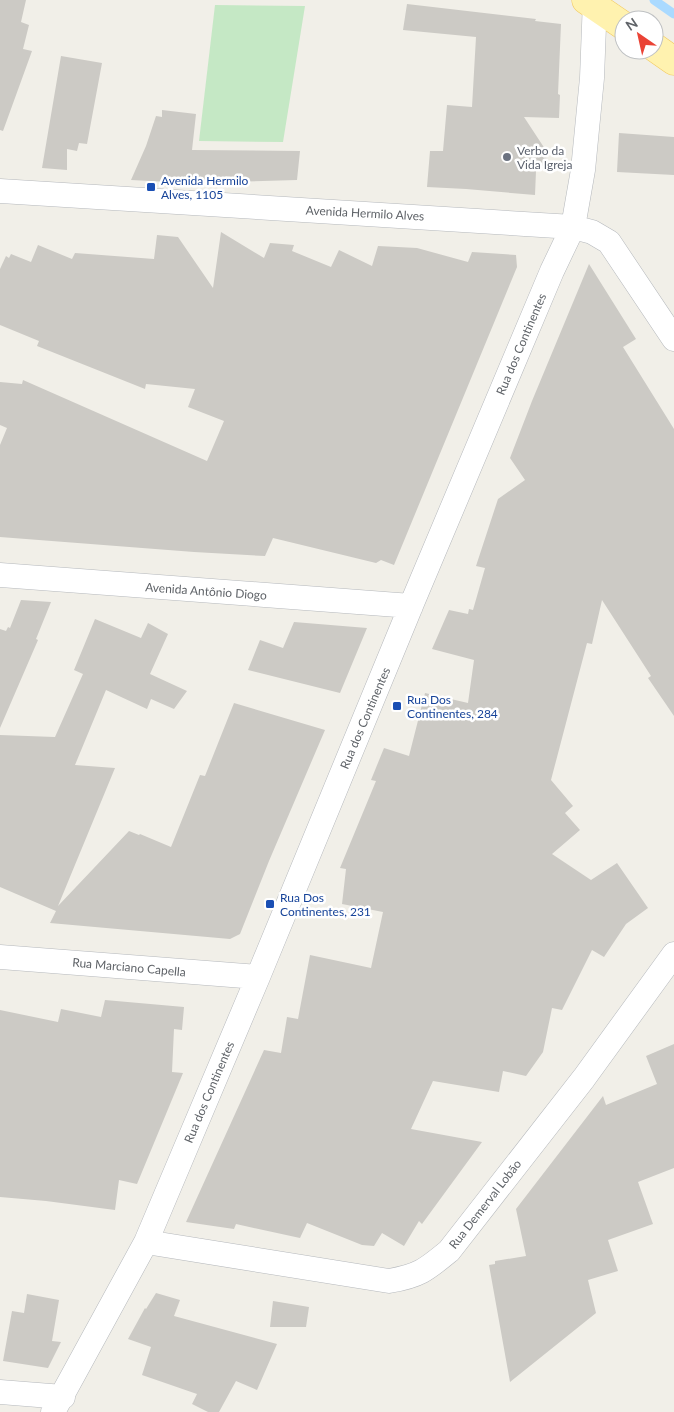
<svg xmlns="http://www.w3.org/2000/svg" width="674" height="1412" font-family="Lato,sans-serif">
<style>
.green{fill:#c5e8c5}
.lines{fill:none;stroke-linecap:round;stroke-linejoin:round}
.stream{stroke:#aadaff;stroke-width:9}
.building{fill:#cccac5}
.minor-casing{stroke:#b5b8bc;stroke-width:25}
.primary-casing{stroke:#f2c960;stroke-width:29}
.minor{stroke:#fff;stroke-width:24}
.primary{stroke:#fff2af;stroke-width:28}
.worship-dot{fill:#6b7280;stroke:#fff;stroke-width:2}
.transit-dot{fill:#1a4fb4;stroke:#fff;stroke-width:2}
.labels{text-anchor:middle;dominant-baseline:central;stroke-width:5;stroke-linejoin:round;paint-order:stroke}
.worship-label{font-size:12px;fill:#5b616d;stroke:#fff;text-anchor:start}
.transit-label{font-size:12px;fill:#164399;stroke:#fff;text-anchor:start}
.street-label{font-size:12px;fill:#5f6368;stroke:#fff}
</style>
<rect width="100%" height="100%" fill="#f1efe8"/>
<path class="green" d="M 215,5 L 305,6 L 283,142 L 199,141 Z"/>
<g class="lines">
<path class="stream" d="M 654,0 L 674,14"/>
</g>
<path class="building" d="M 0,0 L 26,0 L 21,22 L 29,25 L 23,49 L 32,51 L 3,131 L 0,130 Z
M 407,4 L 536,19 L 535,21 L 561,24 L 558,94 L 560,95 L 559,118 L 524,117 L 547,152 L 546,163 L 536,171 L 535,195 L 466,189 L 427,187 L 430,151 L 443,151 L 447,105 L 472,107 L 476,37 L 403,30 Z
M 61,56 L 102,63 L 87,144 L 79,143 L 77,151 L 67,149 L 67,170 L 42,168 Z
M 162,110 L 196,114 L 192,150 L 300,151 L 297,180 L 189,183 L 131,180 L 146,146 L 156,116 L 162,117 Z
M 619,133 L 674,137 L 674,175 L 617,172 Z
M 221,232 L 264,258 L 270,243 L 294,245 L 292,251 L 331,267 L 339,250 L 372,266 L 378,246 L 417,248 L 468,262 L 472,252 L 516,255 L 517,267 L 394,565 L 381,560 L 376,563 L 273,538 L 265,556 L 194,552 L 0,537 L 0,445 L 7,428 L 0,425 L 0,382 L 22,384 L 23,380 L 207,461 L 224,421 L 188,407 L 195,389 L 146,384 L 145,389 L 37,346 L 39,341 L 0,325 L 0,269 L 6,256 L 9,258 L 11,254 L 31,262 L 38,245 L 72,259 L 75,253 L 154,259 L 157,235 L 178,237 L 213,288 Z
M 589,264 L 636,339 L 623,347 L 674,429 L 674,716 L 648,678 L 651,676 L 602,600 L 592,644 L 587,643 L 551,780 L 573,806 L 565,813 L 580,830 L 552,854 L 591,880 L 617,863 L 648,908 L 626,924 L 604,957 L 592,950 L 562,1010 L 552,1008 L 543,1052 L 526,1076 L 503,1071 L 499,1092 L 433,1081 L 411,1129 L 482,1142 L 422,1224 L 419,1221 L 404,1246 L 382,1233 L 374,1246 L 362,1245 L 307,1223 L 300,1238 L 236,1224 L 234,1229 L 186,1222 L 264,1050 L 281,1053 L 287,1017 L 298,1019 L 310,955 L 371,968 L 383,912 L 342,904 L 346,869 L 340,868 L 376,781 L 371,780 L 384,748 L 409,756 L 425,693 L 468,703 L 474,660 L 432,649 L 449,610 L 468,614 L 469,609 L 473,610 L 485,568 L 476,566 L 498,499 L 525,480 L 510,458 L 532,401 Z
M 21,600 L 51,602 L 36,639 L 38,640 L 0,728 L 0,629 L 6,631 L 8,627 L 10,628 Z
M 95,619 L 141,638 L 148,623 L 168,634 L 150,674 L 187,691 L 174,709 L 151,699 L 147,709 L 106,690 L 75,765 L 115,768 L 58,906 L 129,831 L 139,835 L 140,834 L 171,847 L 200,775 L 205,776 L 234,703 L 325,730 L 269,861 L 240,934 L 230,939 L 50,923 L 56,911 L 0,887 L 0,735 L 55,737 L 83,674 L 74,670 Z
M 294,622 L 367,628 L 340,693 L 248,670 L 260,640 L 283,648 Z
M 105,1000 L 184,1007 L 182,1030 L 174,1029 L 172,1072 L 183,1073 L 137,1184 L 119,1180 L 115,1210 L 46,1201 L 0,1197 L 0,1010 L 58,1022 L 61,1009 L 101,1017 Z
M 674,1044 L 674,1168 L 638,1182 L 653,1224 L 608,1240 L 618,1271 L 588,1280 L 596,1313 L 510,1382 L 489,1265 L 495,1264 L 495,1261 L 526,1256 L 516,1209 L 603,1096 L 606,1105 L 657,1084 L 646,1056 Z
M 156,1293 L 180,1300 L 174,1316 L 277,1344 L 257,1390 L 236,1381 L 219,1412 L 208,1412 L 192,1404 L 197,1394 L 142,1375 L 151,1347 L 128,1339 L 145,1308 L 146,1309 Z
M 27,1294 L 59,1300 L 52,1341 L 61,1342 L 48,1368 L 3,1361 L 12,1311 L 24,1313 Z
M 273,1301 L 309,1307 L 306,1327 L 270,1327 Z"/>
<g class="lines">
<g class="minor-casing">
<path id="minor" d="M 0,191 L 573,227 L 592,232 L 609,242 L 674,339
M 0,575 L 411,606
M 0,957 L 258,977
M 146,1242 L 389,1281 C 419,1276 426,1270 449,1251 L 584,1078 L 674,954
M 0,1392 L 63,1397
M 53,1412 L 146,1242 L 258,977 L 413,601 L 552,271 L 573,227 L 583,170 L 592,78 L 595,0"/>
</g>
<g class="primary-casing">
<path id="primary" d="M 586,0 L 624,26
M 654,47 L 674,61"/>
</g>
<use href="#minor" class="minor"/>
<use href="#primary" class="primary"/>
</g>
<circle class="worship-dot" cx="507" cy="157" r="5"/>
<g class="transit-dot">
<rect x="146" y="182" width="10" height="10" rx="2.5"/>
<rect x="392" y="701" width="10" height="10" rx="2.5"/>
<rect x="265" y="899" width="10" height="10" rx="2.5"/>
</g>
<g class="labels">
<g class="worship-label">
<text x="517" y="150">Verbo da<tspan x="517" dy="14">Vida Igreja</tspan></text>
</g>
<g class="transit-label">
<text x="161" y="180">Avenida Hermilo<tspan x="161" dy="14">Alves, 1105</tspan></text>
<text x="407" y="699">Rua Dos<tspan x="407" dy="14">Continentes, 284</tspan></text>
<text x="280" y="897">Rua Dos<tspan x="280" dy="14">Continentes, 231</tspan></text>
</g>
<g class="street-label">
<text transform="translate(365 213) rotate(3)">Avenida Hermilo Alves</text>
<text transform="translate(521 344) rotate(-67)">Rua dos Continentes</text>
<text transform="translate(206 591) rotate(4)">Avenida Antônio Diogo</text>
<text transform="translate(365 718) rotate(-67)">Rua dos Continentes</text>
<text transform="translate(129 967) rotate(5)">Rua Marciano Capella</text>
<text transform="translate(209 1092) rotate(-67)">Rua dos Continentes</text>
<text transform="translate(485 1204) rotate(-52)">Rua Demerval Lobão</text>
</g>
</g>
<g transform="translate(639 35) rotate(326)"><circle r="24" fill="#ffffff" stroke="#bfc1c3"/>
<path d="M0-4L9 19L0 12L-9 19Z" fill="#ea4335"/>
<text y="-8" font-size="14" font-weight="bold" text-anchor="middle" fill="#5f6368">N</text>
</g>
</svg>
